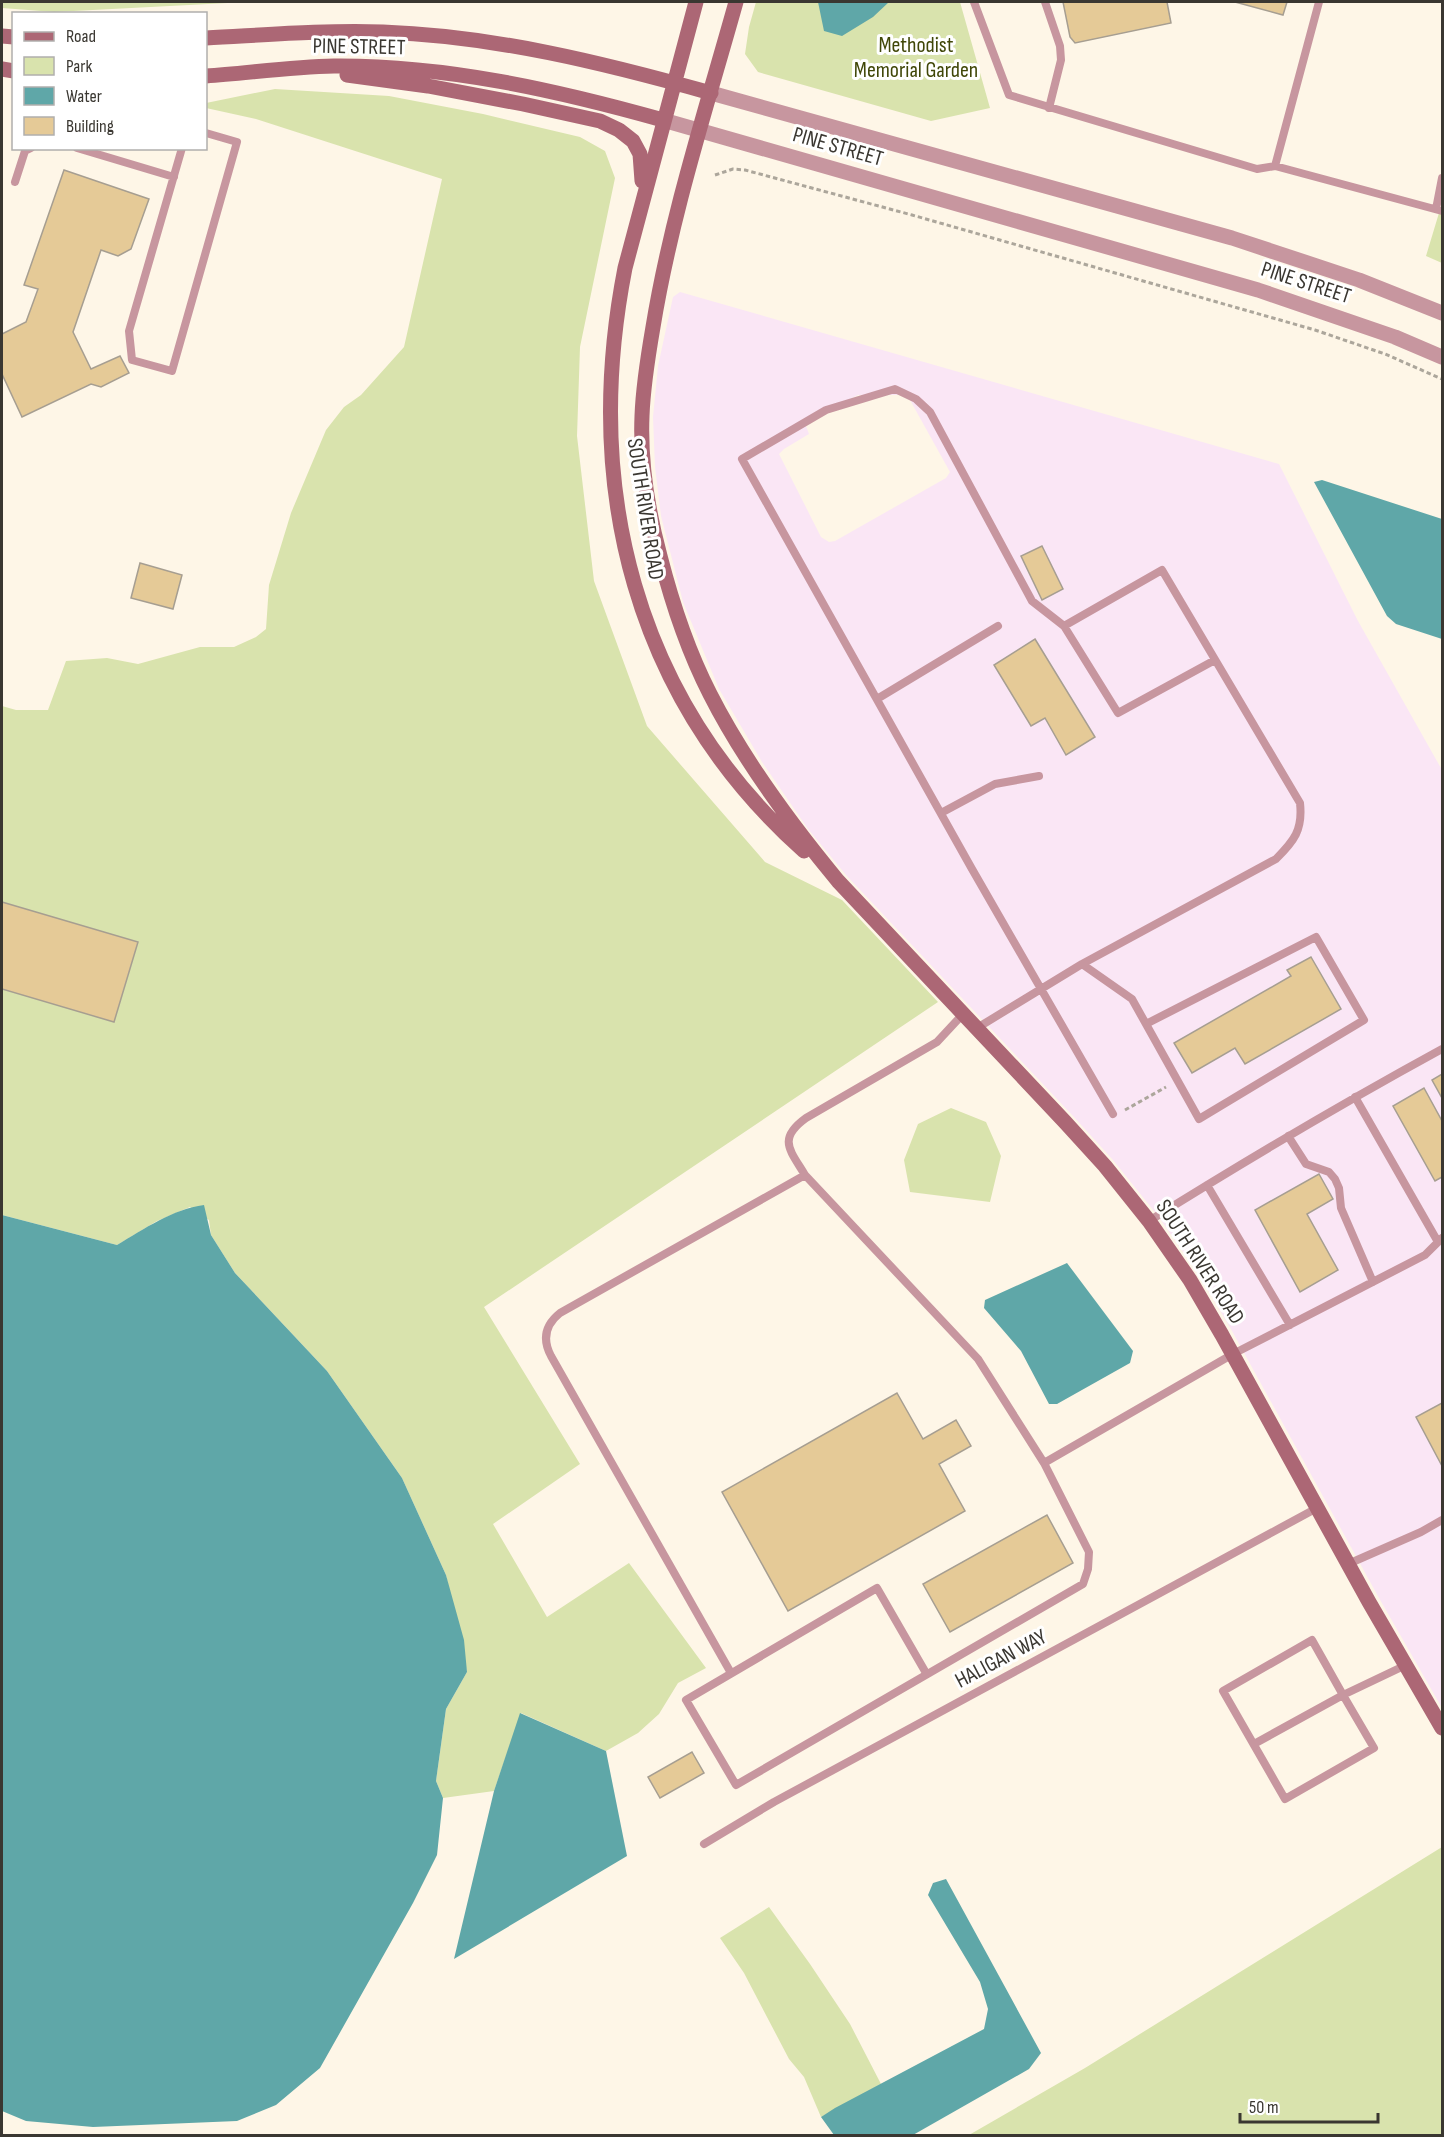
<svg xmlns="http://www.w3.org/2000/svg" width="1444" height="2137" font-family="'Sofia Sans Condensed',sans-serif">
<style>
.commercial{fill:#fae6f5;fill-rule:evenodd}
.green{fill:#d9e3ad}
.water{fill:#5fa7a8}
.building{fill:#e5ca97;stroke:#a69e91;stroke-width:1.5}
.lines{fill:none;stroke-linecap:round;stroke-linejoin:round}
.path{stroke:#aca69b;stroke-width:3;stroke-dasharray:4.5 3;stroke-linecap:butt}
.service{stroke:#c7969f;stroke-width:8}
.tertiary{stroke:#c7969f;stroke-width:15}
.secondary{stroke:#ac6775;stroke-width:15}
.labels{text-anchor:middle;dominant-baseline:central;stroke-width:6;stroke-linejoin:round;paint-order:stroke}
.park-label{font-size:22px;fill:#404708;stroke:#fff}
.street-label{font-size:22px;fill:#3a3731;stroke:#fff}
</style>
<rect width="100%" height="100%" fill="#fef6e7"/>
<path class="commercial" d="M 680,292 L 1279,464 L 1358,621 L 1442,770 L 1442,1708 L 1379,1598 L 1232,1331 L 1199,1275 L 1158,1216 L 1113,1160 L 1073,1116 L 846,875 L 808,829 L 762,762 L 719,689 L 683,602 L 661,516 L 655,467 L 653,417 L 658,366 L 673,297 ZM 858,395 L 901,395 L 910,400 L 950,472 L 946,478 L 835,541 L 829,542 L 821,537 L 779,454 L 784,449 L 809,434 L 806,426 L 808,420 Z"/>
<path class="green" d="M 2,2 L 247,2 L 54,12 L 2,8 Z
M 756,2 L 960,2 L 990,108 L 931,121 L 758,72 L 745,54 L 749,27 Z
M 275,89 L 389,96 L 483,114 L 580,137 L 605,151 L 615,178 L 580,347 L 577,436 L 594,581 L 647,726 L 765,862 L 842,900 L 938,1002 L 484,1307 L 580,1464 L 493,1524 L 547,1617 L 629,1563 L 706,1668 L 678,1683 L 659,1714 L 638,1733 L 606,1751 L 521,1713 L 494,1791 L 443,1798 L 436,1781 L 446,1709 L 467,1672 L 446,1575 L 402,1478 L 327,1371 L 235,1273 L 211,1235 L 209,1220 L 190,1207 L 157,1221 L 117,1245 L 2,1215 L 2,706 L 16,710 L 48,710 L 66,661 L 107,658 L 138,664 L 200,647 L 234,647 L 256,637 L 266,629 L 269,585 L 291,513 L 326,430 L 344,407 L 361,395 L 404,347 L 442,179 L 256,119 L 206,108 L 206,103 Z
M 1442,203 L 1442,263 L 1426,256 Z
M 951,1108 L 986,1122 L 1001,1156 L 990,1202 L 910,1192 L 904,1160 L 918,1124 Z
M 1442,1847 L 1442,2135 L 969,2135 L 1085,2068 Z
M 769,1907 L 810,1964 L 850,2024 L 881,2084 L 821,2117 L 804,2077 L 789,2059 L 744,1973 L 720,1938 Z"/>
<path class="water" d="M 818,2 L 889,2 L 873,17 L 842,36 L 824,31 Z
M 1322,480 L 1442,519 L 1442,639 L 1396,624 L 1387,616 L 1314,482 Z
M 204,1205 L 211,1235 L 235,1273 L 327,1371 L 402,1478 L 446,1575 L 464,1640 L 467,1672 L 446,1709 L 436,1781 L 443,1798 L 437,1855 L 413,1903 L 320,2068 L 276,2105 L 237,2121 L 93,2127 L 26,2121 L 2,2111 L 2,1215 L 117,1245 C 144,1229 173,1209 204,1205 Z
M 1067,1263 L 1133,1351 L 1130,1363 L 1057,1404 L 1049,1404 L 1021,1351 L 984,1308 L 985,1300 Z
M 520,1713 L 606,1751 L 627,1856 L 454,1959 L 494,1791 Z
M 946,1879 L 1041,2053 L 1029,2069 L 913,2135 L 834,2135 L 821,2117 L 835,2108 L 984,2029 L 988,2009 L 980,1982 L 928,1895 L 933,1883 Z"/>
<path class="building" d="M 1063,2 L 1167,2 L 1171,23 L 1075,43 L 1070,37 Z
M 1235,2 L 1287,2 L 1283,15 Z
M 64,170 L 149,199 L 131,249 L 118,256 L 101,250 L 73,332 L 91,369 L 120,356 L 129,373 L 101,387 L 91,384 L 22,417 L 2,374 L 2,334 L 26,322 L 38,289 L 24,285 Z
M 1042,546 L 1063,589 L 1042,600 L 1021,556 Z
M 140,563 L 182,575 L 173,609 L 131,598 Z
M 1035,639 L 1095,737 L 1066,755 L 1045,718 L 1031,726 L 994,665 Z
M 2,902 L 138,942 L 114,1022 L 2,989 Z
M 1311,957 L 1341,1009 L 1245,1064 L 1235,1048 L 1192,1073 L 1174,1043 L 1291,976 L 1287,970 Z
M 1442,1074 L 1442,1098 L 1432,1080 Z
M 1424,1088 L 1442,1121 L 1442,1177 L 1435,1181 L 1393,1106 Z
M 1319,1174 L 1333,1199 L 1307,1214 L 1338,1270 L 1300,1292 L 1255,1210 Z
M 897,1393 L 923,1439 L 956,1420 L 971,1446 L 939,1464 L 965,1511 L 788,1611 L 722,1492 Z
M 1442,1403 L 1442,1466 L 1416,1417 Z
M 1047,1515 L 1073,1563 L 950,1632 L 923,1584 Z
M 692,1752 L 704,1773 L 660,1798 L 648,1777 Z"/>
<g class="lines">
<path class="path" d="M 715,175 L 733,169 L 745,170 L 912,215 L 1315,330 L 1385,354 L 1442,379
M 1125,1110 L 1166,1087"/>
<path class="service" d="M 974,2 L 1009,95 L 1257,169 L 1275,166 L 1442,211
M 1045,2 L 1060,46 L 1061,60 L 1049,108
M 77,148 L 174,177
M 182,148 L 129,331 L 132,360 L 172,371 L 237,142 L 206,133
M 1275,166 L 1319,2
M 15,182 L 25,151 L 31,148
M 1436,209 L 1442,178
M 1064,626 L 1032,601 L 930,412 L 916,399 L 895,389 L 826,410 L 742,459 L 972,869 L 1113,1114
M 877,699 L 998,626
M 941,813 L 995,784 L 1039,776
M 1082,964 L 1276,859 C 1294,841 1303,830 1300,803 L 1162,570 L 1064,626 L 1118,713 L 1215,660
M 977,1028 L 1082,964 L 1132,999 L 1199,1119 L 1364,1020 L 1316,937 L 1146,1024
M 1355,1097 L 1438,1242
M 1288,1136 L 1306,1164 L 1329,1172 L 1335,1179 L 1339,1188 L 1341,1208 L 1373,1282
M 1207,1185 L 1290,1325
M 1149,1221 C 1245,1161 1343,1103 1442,1049
M 1044,1463 L 1233,1354 L 1425,1255 L 1442,1238
M 1348,1564 L 1421,1532 L 1442,1520
M 731,1673 L 551,1356 C 542,1339 545,1325 560,1313 L 805,1175
M 926,1673 L 877,1588 L 686,1700 L 736,1785 L 1083,1584 L 1088,1569 L 1089,1552 L 1044,1463 L 978,1359 L 805,1175 C 790,1150 777,1139 806,1118 L 937,1042 L 963,1014
M 1254,1744 L 1343,1695 L 1374,1748 L 1285,1799 L 1223,1691 L 1312,1640 L 1343,1695 L 1406,1665
M 704,1844 L 774,1802 L 1317,1508"/>
<path class="tertiary" d="M 711,93 L 1232,238 L 1359,280 L 1442,313
M 663,120 L 1258,290 L 1395,337 L 1442,357"/>
<path class="secondary" d="M 696,2 L 625,268 C 582,488 634,699 804,851
M 736,2 C 706,109 671,217 653,327 C 648,356 643,387 642,416 C 640,463 648,511 660,556 C 672,603 688,651 710,694 C 744,761 790,823 838,881 L 1065,1122 L 1105,1166 L 1149,1221 L 1190,1280 L 1222,1335 L 1369,1602 L 1442,1728
M 2,36 L 14,37
M 206,38 C 265,35 323,30 383,32 C 495,36 604,63 711,93
M 2,69 L 14,71
M 347,75 L 428,86 L 523,104 L 600,121 L 619,130 L 633,141 L 640,154 L 642,181
M 206,76 C 248,73 291,67 334,66 C 445,65 556,90 663,120"/>
</g>
<g class="labels">
<g class="park-label">
<text x="916" y="45">Methodist<tspan x="916" dy="25">Memorial Garden</tspan></text>
</g>
<g class="street-label">
<text transform="translate(359 47) rotate(1)">PINE STREET</text>
<text transform="translate(838 147) rotate(16)">PINE STREET</text>
<text transform="translate(1306 283) rotate(18)">PINE STREET</text>
<text transform="translate(645 509) rotate(81)">SOUTH RIVER ROAD</text>
<text transform="translate(1200 1262) rotate(57)">SOUTH RIVER ROAD</text>
<text transform="translate(1001 1659) rotate(-28)">HALIGAN WAY</text>
</g>
</g>
<rect width="1444" height="2137" fill="none" stroke="#3a3731" stroke-width="6"/>
<rect x="12" y="12" width="195" height="138" fill="#ffffff" stroke="#b0afad" stroke-width="1.5"/>
<rect x="24" y="32" width="30" height="9" fill="#ac6775" stroke="#b0afad" stroke-width="1.5"/>
<text x="66" y="42" font-size="18" fill="#3a3731">Road</text>
<rect x="24" y="57" width="30" height="18" fill="#d9e3ad" stroke="#b0afad" stroke-width="1.5"/>
<text x="66" y="72" font-size="18" fill="#3a3731">Park</text>
<rect x="24" y="87" width="30" height="18" fill="#5fa7a8" stroke="#b0afad" stroke-width="1.5"/>
<text x="66" y="102" font-size="18" fill="#3a3731">Water</text>
<rect x="24" y="117" width="30" height="18" fill="#e5ca97" stroke="#b0afad" stroke-width="1.5"/>
<text x="66" y="132" font-size="18" fill="#3a3731">Building</text>
<path d="M1240 2113v9h138v-9" fill="none" stroke="#3a3731" stroke-width="3"/>
<text x="1249" y="2113" font-size="18" fill="#3a3731" stroke="#ffffff" stroke-width="4.5" paint-order="stroke">50 m</text>
</svg>
